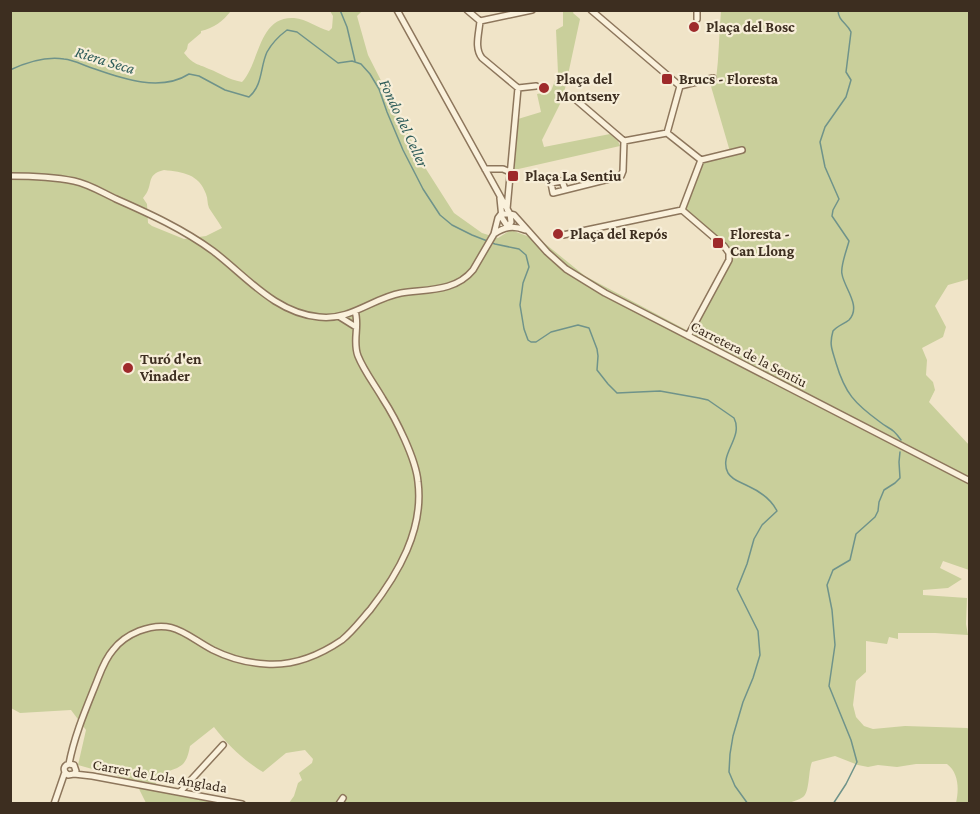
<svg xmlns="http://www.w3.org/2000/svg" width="980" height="814" font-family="'Crimson Pro',serif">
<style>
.green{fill:#c9cf9b;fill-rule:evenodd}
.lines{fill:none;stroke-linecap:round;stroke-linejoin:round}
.stream{stroke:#6f938a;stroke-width:1.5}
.minor-casing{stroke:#8d765c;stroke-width:8}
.minor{stroke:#faf1dc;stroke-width:5}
.poi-dot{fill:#9e2a2b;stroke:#f7eed8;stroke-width:2}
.labels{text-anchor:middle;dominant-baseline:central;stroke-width:4.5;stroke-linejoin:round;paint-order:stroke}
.poi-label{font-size:15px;font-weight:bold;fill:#3d2e20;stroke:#f7eed8;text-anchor:start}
.street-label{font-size:15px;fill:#3d2e20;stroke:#f7eed8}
.water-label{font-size:16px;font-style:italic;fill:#2f5d5a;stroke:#f7eed8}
</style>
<rect width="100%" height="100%" fill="#f0e4c8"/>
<path class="green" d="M 11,11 L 231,11 C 223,21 214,28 201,31 L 201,33 L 188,44 L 187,49 L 184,53 C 194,65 196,63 209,69 C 222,74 227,79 242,82 C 260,63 258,16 294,18 C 307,19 317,28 329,31 L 332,28 L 333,16 L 330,11 L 362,11 L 357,16 L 368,55 L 426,169 L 454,213 L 482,233 L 498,238 L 511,230 L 543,242 L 585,276 L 692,333 L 734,256 L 685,208 L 701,163 L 731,155 L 710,83 L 716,80 C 719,57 719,34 721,11 L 969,11 L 969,279 L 948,285 L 935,306 L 946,327 L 943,337 L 922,348 L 927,360 L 926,375 L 933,382 L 935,390 L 929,402 L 970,446 L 969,570 L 943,561 L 940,568 L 962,579 L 948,588 L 923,590 L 923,595 L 967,598 L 966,624 L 968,635 L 935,633 L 898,633 L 898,639 L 889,637 L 887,644 L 866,641 L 866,672 L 856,681 L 853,705 L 856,717 L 864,726 L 873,729 L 905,726 L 967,728 L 969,729 L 969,803 L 956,803 C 959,790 959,773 947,764 L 916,764 L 897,767 L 878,765 L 868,767 L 858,765 L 835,756 L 812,762 C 808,771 810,792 803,797 C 799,800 793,801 789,803 L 344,804 L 342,796 L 336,803 L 289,803 L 294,796 L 298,783 L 302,780 L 299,773 L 312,763 L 313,759 L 305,750 L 286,753 L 263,772 C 243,760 228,745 214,727 L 190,746 C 189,752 187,760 183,764 C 173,773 160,769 156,784 L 183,794 L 229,803 L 146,803 L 135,781 L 78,765 L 86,730 L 71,710 L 20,713 L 11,708 ZM 164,170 C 183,172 199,174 206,194 C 208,199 207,203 209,208 C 213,214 218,221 222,228 L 206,236 L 184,239 L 152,226 L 148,223 L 147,204 L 143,198 C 155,185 144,175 164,170 Z
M 563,11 L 574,11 L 573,13 L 580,19 L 563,98 L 542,140 L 544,147 L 610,134 L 618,141 L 620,146 L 514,170 L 518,119 L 541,112 L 537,94 L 551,91 L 558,73 L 556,30 L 563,26 Z"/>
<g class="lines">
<path class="stream" d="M 340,10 L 347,27 L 355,61
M 838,10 C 838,21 847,23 851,32 L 846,72 L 851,80 L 846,97 L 825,127 L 820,142 L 825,167 L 839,199 L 833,210 L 832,216 L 849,241 C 847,249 840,267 842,274 C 844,288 862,306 849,320 C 844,324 837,326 833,331 C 829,345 832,349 836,363 C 845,393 854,403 880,422 C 890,430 892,427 901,440
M 10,70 C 27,62 45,56 64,59 C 75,60 84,66 95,69 C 123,79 161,92 189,74 L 199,76 L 225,90 L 249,97 C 263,85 260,67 267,52 C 272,43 279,36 287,30 L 297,32 L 338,63 L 352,61 L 361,64 L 370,74 L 379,89 L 387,112 L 403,150 L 423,189 L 440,215 L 452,225 L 472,235 L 495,244 L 519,249 L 526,255 L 529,267 L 523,283 L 520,305 L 524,329 L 528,340 L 531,342 L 536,342 L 551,332 L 578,325 L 589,328 L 597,349 L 598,356 L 597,370 L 608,384 L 617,393 L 660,391 L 699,398 L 708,400 L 734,418 C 744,438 718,454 728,473 C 733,481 741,482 748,486 C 759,491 771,499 777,511 L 762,525 L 754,539 L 747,564 L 737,589 L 758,631 L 760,655 L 753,678 L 743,702 L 733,736 L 730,754 L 729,772 L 735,786 L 748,804
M 833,804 L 846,784 L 857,762 L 851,740 L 829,686 L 835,645 L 832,610 L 827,585 L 833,570 L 850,560 L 856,534 L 875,517 L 878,511 L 879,502 L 884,490 L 895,483 L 900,478 L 899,462 L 900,452"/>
<g class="minor-casing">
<path id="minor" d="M 397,10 L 510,214 L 511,222 L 508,227
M 467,10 L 480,21
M 591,10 L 680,86
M 697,19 L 697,10
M 480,21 C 479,34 474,48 482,58 L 518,88 L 507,209
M 480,21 L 532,10
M 680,86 L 667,133 L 701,160 L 682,210 L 724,246 L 729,253 L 729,260 L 688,336
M 680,86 L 713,78
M 518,88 L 536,86
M 575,99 L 624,141
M 624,141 L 667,133
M 701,160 L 742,150
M 485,169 L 503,169 L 510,172
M 10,176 C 31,176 54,177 74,181 C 89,184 103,193 116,199 C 150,214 183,229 213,251 C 246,276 275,313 319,317 C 350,321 373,298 401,293 C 427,289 455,292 473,270 L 494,234 L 498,218 L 501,214
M 565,189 L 562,181 L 551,183 L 553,193 L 621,176 L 623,171 L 624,141
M 500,198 L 502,218 L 508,227
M 501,214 L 510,214 L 514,215 L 547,252 L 566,269 L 605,293 L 970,481
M 494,234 C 504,227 513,225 525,230
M 563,235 L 682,210
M 340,317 L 356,327
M 69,764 C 74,737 85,711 95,686 C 100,674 104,660 113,650 C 119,642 129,635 139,631 C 173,618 185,635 213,650 C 229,658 248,663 266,664 C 293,666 320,655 342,640 C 353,631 361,620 370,610 C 398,574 424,530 418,482 C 416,459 396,419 383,399 C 375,385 364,371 358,356 C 352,341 360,326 355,311
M 65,772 L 68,775 L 74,774 L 92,776 L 242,804
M 180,792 L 223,745
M 54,804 L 65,772 C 63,768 65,765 69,764 L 74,765 L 76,771 L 74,774
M 339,804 L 343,798"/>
</g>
<use href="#minor" class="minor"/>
</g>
<g class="poi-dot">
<circle cx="694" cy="27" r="6"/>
<rect x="661" y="73" width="12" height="12" rx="3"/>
<circle cx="544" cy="88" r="6"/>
<rect x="507" y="170" width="12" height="12" rx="3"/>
<circle cx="558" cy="234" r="6"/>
<rect x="712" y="237" width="12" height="12" rx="3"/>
<circle cx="128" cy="368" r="6"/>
</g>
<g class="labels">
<g class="poi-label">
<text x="706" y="27">Plaça del Bosc</text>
<text x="556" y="79">Plaça del<tspan x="556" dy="17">Montseny</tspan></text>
<text x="679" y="79">Brucs - Floresta</text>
<text x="525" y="176">Plaça La Sentiu</text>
<text x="570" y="234">Plaça del Repós</text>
<text x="730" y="234">Floresta -<tspan x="730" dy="17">Can Llong</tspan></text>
<text x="140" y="359">Turó d'en<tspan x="140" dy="17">Vinader</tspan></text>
</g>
<g class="street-label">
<text transform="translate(749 354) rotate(27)">Carretera de la Sentiu</text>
<text transform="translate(160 776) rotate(10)">Carrer de Lola Anglada</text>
</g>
<g class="water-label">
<text transform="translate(105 60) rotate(17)">Riera Seca</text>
<text transform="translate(404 123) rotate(65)">Fondo del Celler</text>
</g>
</g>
<rect width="980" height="814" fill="none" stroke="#3d2e20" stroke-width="24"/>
</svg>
